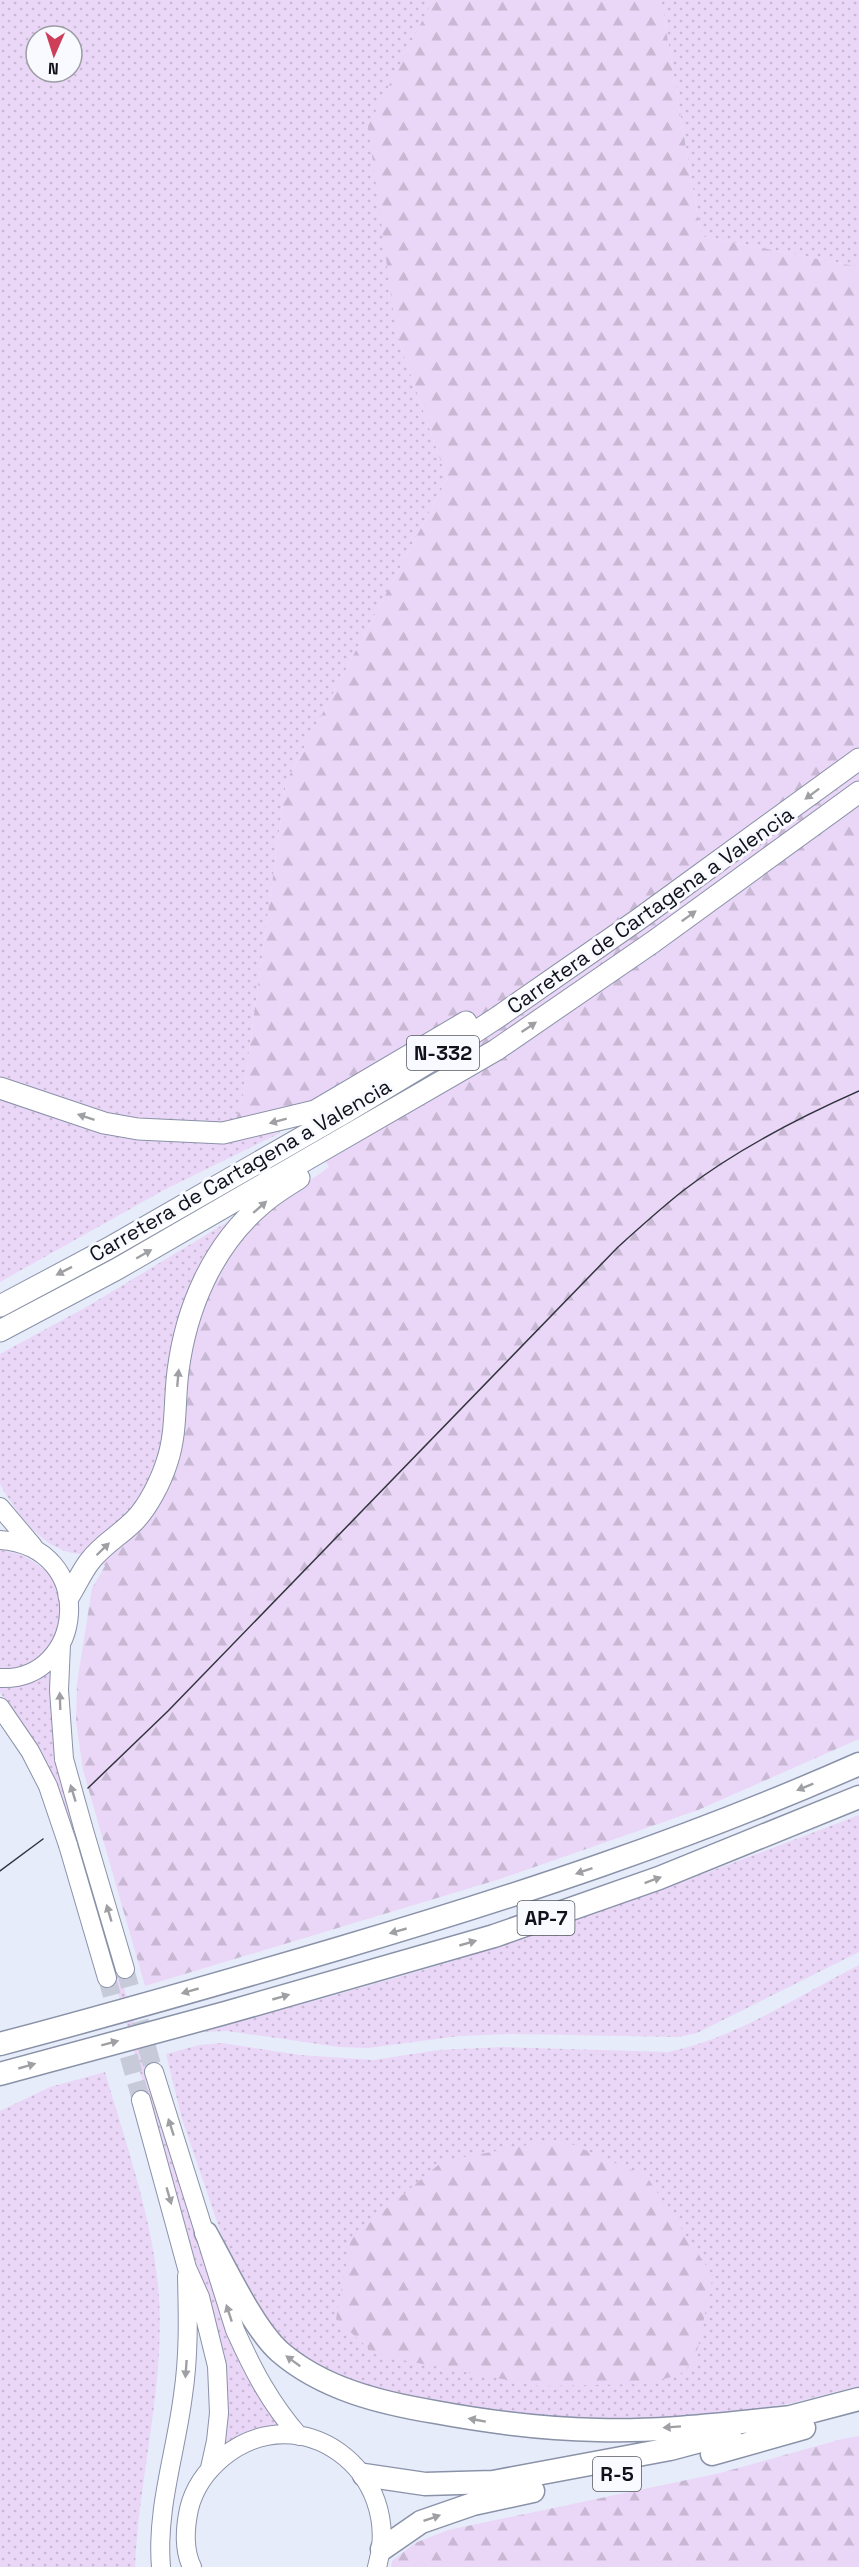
<svg xmlns="http://www.w3.org/2000/svg" width="859" height="2567" font-family="'Space Grotesk',sans-serif">
<style>
.grass{fill:url(#grass-dots);fill-rule:evenodd}
.forest{fill:url(#forest-firs)}
.lines{fill:none;stroke-linecap:round;stroke-linejoin:round}
.secondary-tunnel{stroke:#c7cbd9;stroke-width:18;stroke-dasharray:18 9;stroke-linecap:butt}
.secondary-casing{stroke:#8a92a8;stroke-width:20}
.trunk-casing{stroke:#8a92a8;stroke-width:23}
.motorway-casing{stroke:#8a92a8;stroke-width:25}
.secondary{stroke:#fff;stroke-width:18}
.trunk{stroke:#fff;stroke-width:21}
.motorway{stroke:#fff;stroke-width:22}
.tram{stroke:#32353e;stroke-width:1.5}
.secondary-bridge-casing{stroke:#8a92a8;stroke-width:20;stroke-linecap:butt}
.secondary-bridge{stroke:#fff;stroke-width:18}
.oneway{fill:#9fa0a3}
.labels{text-anchor:middle;dominant-baseline:central;stroke-width:6;stroke-linejoin:round;paint-order:stroke}
.shield{fill:#f8faff;stroke:#55585f;stroke-width:1.5}
.shield-label{font-size:20px;font-weight:bold;fill:#0f121a}
.street-label{font-size:21px;fill:#0f121a;stroke:#f8faff}
</style>
<defs>
<pattern id="grass-dots" width="8" height="8" patternUnits="userSpaceOnUse" patternTransform="scale(1.5)"><rect width="8" height="8" fill="#ead7f7"/><path d="M2 2h.1M6 6h.1" fill="none" stroke="#c8b8d3" stroke-width="1.8" stroke-linecap="round"/></pattern>
<pattern id="forest-firs" width="22" height="20" patternUnits="userSpaceOnUse" patternTransform="scale(1.5)"><rect width="22" height="20" fill="#ead7f7"/><path d="M5 1l3.5 6h-7zM16 11l3.5 6h-7z" fill="#c8b8d3"/></pattern>
</defs>
<rect width="100%" height="100%" fill="#e7ecfb"/>
<path class="grass" d="M 0,0 L 433,0 L 396,332 L 447,479 L 286,782 L 243,1095 L 235,1124 L 159,1125 L 68,1106 L 0,1077 ZM 36,36 L 72,36 L 72,72 L 36,72 Z
M 661,0 L 859,0 L 859,267 L 701,236 Z
M 0,1096 L 84,1126 L 279,1128 L 280,1133 L 164,1190 L 0,1282 Z
M 234,1218 L 163,1457 L 135,1510 L 87,1554 C 48,1557 17,1515 0,1484 L 0,1354 L 88,1306 Z
M 0,1550 C 47,1555 80,1600 51,1643 C 45,1652 37,1661 27,1665 C 19,1668 9,1669 0,1671 Z
M 55,1665 L 100,1907 L 210,2278 L 267,2407 L 278,2427 C 254,2428 245,2430 224,2444 L 217,2335 L 137,2062 L 107,1953 L 38,1750 L 0,1692 L 0,1688 C 22,1688 39,1679 55,1665 Z
M 859,1815 L 859,1952 L 697,2033 L 678,2037 L 511,2034 L 459,2036 L 368,2048 L 339,2047 L 227,2031 L 202,2032 C 293,2006 384,1983 474,1954 C 604,1912 732,1864 859,1815 Z
M 859,1965 L 859,2386 L 788,2404 L 680,2420 L 521,2419 L 349,2384 L 285,2346 L 263,2323 L 228,2254 L 182,2119 L 166,2054 L 199,2045 L 222,2043 L 300,2055 L 374,2060 L 438,2050 L 503,2047 L 668,2052 C 736,2038 798,1996 859,1965 Z
M 105,2072 C 125,2141 151,2213 158,2285 C 167,2380 139,2473 135,2567 L 0,2567 L 0,2111 L 50,2087 Z"/>
<path class="forest" d="M 433,0 L 661,0 L 701,236 L 859,267 L 859,1739 L 698,1810 L 500,1879 L 145,1986 L 83,1770 L 76,1722 L 77,1683 L 92,1588 L 105,1566 L 100,1561 L 142,1523 L 187,1370 L 200,1317 L 213,1283 L 235,1248 L 263,1216 L 292,1193 L 329,1167 L 300,1119 L 235,1124 L 243,1095 L 286,782 L 447,479 L 396,332 L 368,126 Z
M 560,2139 L 647,2177 L 713,2276 L 695,2361 L 679,2375 L 644,2384 L 539,2386 L 376,2355 L 336,2319 L 351,2238 L 443,2161 Z
M 859,2436 L 859,2567 L 391,2567 L 392,2561 L 415,2543 L 448,2530 L 720,2473 L 842,2439 Z"/>
<g class="lines">
<path class="secondary-tunnel" d="M 125,1969 L 154,2072
M 107,1978 L 141,2100"/>
<g class="secondary-casing">
<path id="secondary" d="M 0,1507 L 33,1546
M 0,1540 C 99,1547 85,1682 0,1678
M 61,1644 L 59,1690 L 64,1759
M 0,1707 L 30,1751 L 48,1786
M 83,1827 L 125,1969
M 68,1845 L 107,1978
M 154,2072 L 235,2330 C 253,2370 270,2403 299,2436
M 141,2100 L 187,2268 L 200,2297 L 217,2366 L 219,2413 L 216,2441 L 210,2468
M 161,2567 C 156,2509 176,2452 183,2395 C 189,2356 188,2316 187,2276
M 192,2567 C 183,2549 185,2528 189,2509 C 194,2488 206,2471 223,2457 C 301,2394 405,2472 377,2567"/>
</g>
<g class="trunk-casing">
<path id="trunk" d="M 0,1088 L 104,1123 L 138,1129 L 223,1133 L 315,1111 L 466,1022
M 0,1306 L 109,1248 L 346,1112 L 434,1059 L 498,1017 L 639,919 L 859,759
M 0,1331 L 117,1269 L 496,1050 L 653,942 L 859,792
M 69,1596 C 76,1585 82,1571 90,1561 C 102,1545 120,1535 134,1521 C 148,1507 161,1481 167,1462 C 177,1432 174,1402 178,1371 C 186,1309 212,1246 262,1204 C 273,1194 287,1186 299,1178"/>
</g>
<g class="motorway-casing">
<path id="motorway" d="M 0,2044 C 113,2014 225,1982 337,1949 C 514,1897 690,1839 859,1764
M 0,2074 L 225,2013 L 494,1936 L 659,1878 L 859,1797
M 206,2233 C 225,2267 253,2328 280,2352 C 323,2389 381,2403 435,2412 C 489,2422 543,2429 598,2430 C 663,2432 728,2423 793,2417
M 779,2420 L 859,2399
M 712,2454 L 804,2428
M 364,2475 L 425,2484 L 493,2482 L 670,2449 L 730,2433
M 382,2549 L 421,2522 L 473,2504 L 533,2491"/>
</g>
<use href="#secondary" class="secondary"/>
<use href="#trunk" class="trunk"/>
<use href="#motorway" class="motorway"/>
<path class="tram" d="M 88,1788 L 168,1711 L 618,1247 C 639,1228 661,1208 684,1190 C 737,1149 798,1118 859,1091
M 0,1871 L 43,1839"/>
<g class="secondary-bridge-casing">
<path id="secondary-bridge" d="M 64,1759 L 83,1827
M 48,1786 L 68,1845"/>
</g>
<use href="#secondary-bridge" class="secondary-bridge"/>
</g>
<defs><path id="oneway-solid" d="M-6-.8H1V-3.2L6.5 0L1 3.2V.8H-6Z" transform="scale(1.5)"/></defs>
<g class="oneway">
<use href="#oneway-solid" transform="translate(812 794) rotate(143)"/>
<use href="#oneway-solid" transform="translate(689 916) rotate(-36)"/>
<use href="#oneway-solid" transform="translate(529 1027) rotate(-34)"/>
<use href="#oneway-solid" transform="translate(86 1117) rotate(-162)"/>
<use href="#oneway-solid" transform="translate(278 1121) rotate(165)"/>
<use href="#oneway-solid" transform="translate(260 1207) rotate(-41)"/>
<use href="#oneway-solid" transform="translate(144 1254) rotate(-30)"/>
<use href="#oneway-solid" transform="translate(64 1271) rotate(153)"/>
<use href="#oneway-solid" transform="translate(178 1378) rotate(-85)"/>
<use href="#oneway-solid" transform="translate(103 1549) rotate(-44)"/>
<use href="#oneway-solid" transform="translate(60 1701) rotate(-92)"/>
<use href="#oneway-solid" transform="translate(805 1787) rotate(158)"/>
<use href="#oneway-solid" transform="translate(73 1793) rotate(-107)"/>
<use href="#oneway-solid" transform="translate(584 1871) rotate(161)"/>
<use href="#oneway-solid" transform="translate(653 1880) rotate(-20)"/>
<use href="#oneway-solid" transform="translate(109 1913) rotate(-106)"/>
<use href="#oneway-solid" transform="translate(398 1931) rotate(164)"/>
<use href="#oneway-solid" transform="translate(468 1943) rotate(-16)"/>
<use href="#oneway-solid" transform="translate(190 1991) rotate(164)"/>
<use href="#oneway-solid" transform="translate(281 1997) rotate(-16)"/>
<use href="#oneway-solid" transform="translate(110 2043) rotate(-15)"/>
<use href="#oneway-solid" transform="translate(27 2066) rotate(-16)"/>
<use href="#oneway-solid" transform="translate(171 2127) rotate(-108)"/>
<use href="#oneway-solid" transform="translate(169 2196) rotate(74)"/>
<use href="#oneway-solid" transform="translate(229 2313) rotate(-108)"/>
<use href="#oneway-solid" transform="translate(293 2361) rotate(-144)"/>
<use href="#oneway-solid" transform="translate(186 2369) rotate(94)"/>
<use href="#oneway-solid" transform="translate(477 2420) rotate(-170)"/>
<use href="#oneway-solid" transform="translate(672 2427) rotate(176)"/>
<use href="#oneway-solid" transform="translate(432 2518) rotate(-19)"/>
</g>
<g class="labels">
<g class="shield">
<rect x="407" y="1036" width="72" height="34" rx="4.5"/>
<rect x="517.5" y="1901" width="57" height="34" rx="4.5"/>
<rect x="593" y="2457" width="48" height="34" rx="4.5"/>
</g>
<g class="shield-label">
<text x="443" y="1053">N-332</text>
<text x="546" y="1918">AP-7</text>
<text x="617" y="2474">R-5</text>
</g>
<g class="street-label">
<text transform="translate(650 910) rotate(-35)">Carretera de Cartagena a Valencia</text>
<text transform="translate(240 1170) rotate(-30)">Carretera de Cartagena a Valencia</text>
</g>
</g>
<g transform="translate(54 54) rotate(183)"><circle r="28" fill="#f8faff" stroke="#9b9da3" stroke-width="1.5"/>
<path d="M0-4.5L10 22L0 15L-10 22Z" fill="#ce3e58"/>
<text y="-9" font-size="16" font-weight="bold" text-anchor="middle" fill="#0f121a">N</text>
</g>
</svg>
